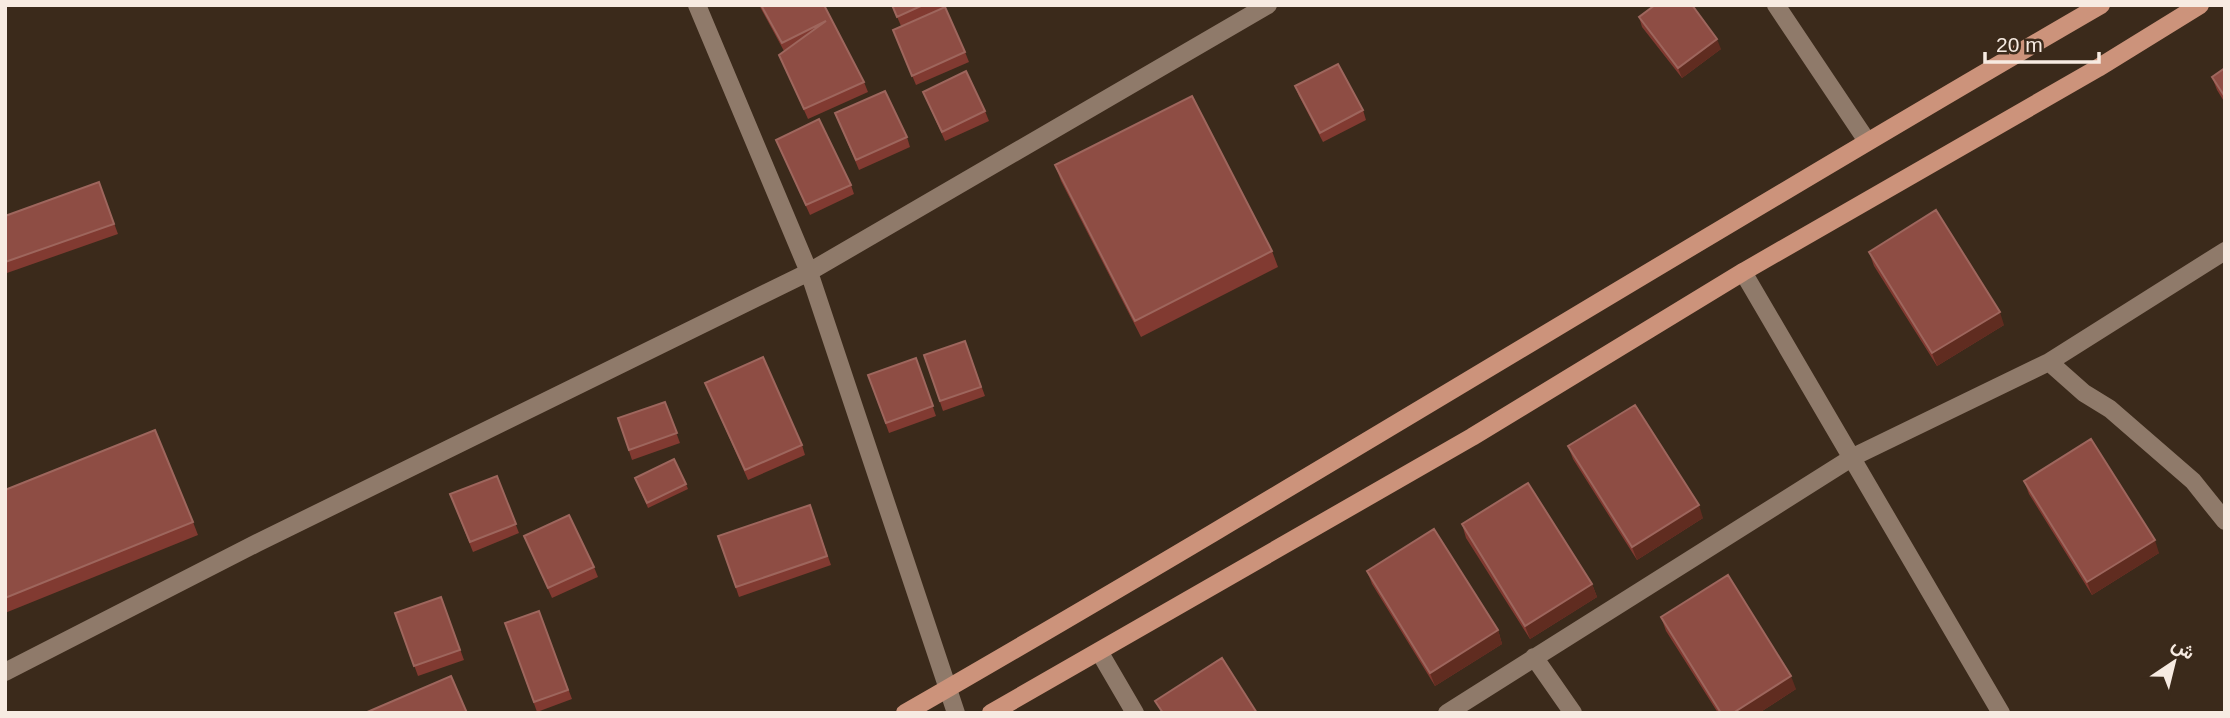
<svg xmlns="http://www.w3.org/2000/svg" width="2230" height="718" font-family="Helvetica,Vazirmatn,sans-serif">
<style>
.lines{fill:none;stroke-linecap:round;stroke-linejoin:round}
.minor{stroke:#8f7a6a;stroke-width:18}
.major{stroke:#cc937b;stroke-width:18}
.wall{fill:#813a31}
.shaded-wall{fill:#602c20}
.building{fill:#8e4d44;stroke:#9e665d;stroke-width:2}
</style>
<rect width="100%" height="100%" fill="#3b2a1b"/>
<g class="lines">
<path class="minor" d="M 697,5 L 809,272 L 956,713
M 1776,5 L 1867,141
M 1743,272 L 2001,713
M 2049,362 L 2225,251
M 1100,653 L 1135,713
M 1534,657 L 1573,713
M 5,672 L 257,543 L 809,272 L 1268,5
M 1447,713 L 1853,457 L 2049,362 L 2084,393 L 2110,409 L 2193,481 L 2225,521"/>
<path class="major" d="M 905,713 C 1307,482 1700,237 2101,5
M 991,713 L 1472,437 L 1743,272 L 2098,68 L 2200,5"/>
</g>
<path class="wall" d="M 759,5 L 824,5 L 864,82 L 868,92 L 808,119 L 779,55 L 784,51 Z
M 892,5 L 947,5 L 947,6 L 901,26 Z
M 1639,17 L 1721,49 L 1682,78 L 1642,27 Z
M 893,30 L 965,52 L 969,62 L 916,85 Z
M 2225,68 L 2225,103 L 2217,90 L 2212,77 Z
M 1295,86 L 1363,110 L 1366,120 L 1323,142 L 1299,96 Z
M 923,92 L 985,111 L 989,121 L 945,141 Z
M 835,113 L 907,137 L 910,147 L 859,170 Z
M 776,140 L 851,185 L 854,194 L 810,215 Z
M 1055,165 L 1272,251 L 1278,267 L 1141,337 L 1061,181 Z
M 99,182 L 118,234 L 7,273 L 5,269 L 5,216 Z
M 1869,252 L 2004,325 L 1937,366 L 1874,266 Z
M 965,341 L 985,396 L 943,411 L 924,355 Z
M 916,358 L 936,416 L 889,433 L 868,375 Z
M 705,383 L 802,445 L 805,455 L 748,480 Z
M 665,402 L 680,443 L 632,460 L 618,418 Z
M 1568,446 L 1703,518 L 1637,560 L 1573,459 Z
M 497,476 L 519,533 L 473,552 L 450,494 Z
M 635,478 L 686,484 L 688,489 L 648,508 Z
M 2024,481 L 2159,553 L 2092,595 L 2029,494 Z
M 5,490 L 193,522 L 198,535 L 5,613 Z
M 810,505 L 831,565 L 739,597 L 718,536 Z
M 1462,524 L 1592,584 L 1597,597 L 1530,639 L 1466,538 Z
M 524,536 L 594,567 L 598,577 L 552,598 Z
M 1367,571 L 1498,630 L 1502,644 L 1435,686 L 1372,584 Z
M 441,597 L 464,660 L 418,676 L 395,613 Z
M 539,611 L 572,699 L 537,712 L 505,623 Z
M 1661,617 L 1796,689 L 1759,713 L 1718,713 L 1666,631 Z"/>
<path class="shaded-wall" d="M 1717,39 L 1721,49 L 1682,78 L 1678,68 Z
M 2000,312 L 2004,325 L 1937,366 L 1932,353 Z
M 1699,505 L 1703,518 L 1637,560 L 1632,547 Z
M 2155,540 L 2159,553 L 2092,595 L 2087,582 Z
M 1592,584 L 1597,597 L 1530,639 L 1525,626 Z
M 1498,630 L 1502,644 L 1435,686 L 1430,673 Z
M 1791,676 L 1796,689 L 1759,713 L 1733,713 Z"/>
<path class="building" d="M 761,5 L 824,5 L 864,82 L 804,109 L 779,55 L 826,21 L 782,43 Z
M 892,5 L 923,5 L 897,17 Z
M 1655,5 L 1692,5 L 1717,39 L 1678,68 L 1639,17 Z
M 945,7 L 965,52 L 912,76 L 893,30 Z
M 1338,64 L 1363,110 L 1320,133 L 1295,86 Z
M 2225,68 L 2225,97 L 2212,77 Z
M 966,71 L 985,111 L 942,132 L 923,92 Z
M 885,91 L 907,137 L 856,160 L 835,113 Z
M 1192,96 L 1272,251 L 1135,321 L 1055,165 Z
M 819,119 L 851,185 L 806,205 L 776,140 Z
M 99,182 L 114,224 L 5,262 L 5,216 Z
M 1936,210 L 2000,312 L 1932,353 L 1869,252 Z
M 965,341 L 981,387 L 940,401 L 924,355 Z
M 763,357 L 802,445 L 745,470 L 705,383 Z
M 916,358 L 933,406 L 886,423 L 868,375 Z
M 665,402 L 677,433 L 629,450 L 618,418 Z
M 1635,405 L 1699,505 L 1632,547 L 1568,446 Z
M 155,430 L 193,522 L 5,598 L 5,490 Z
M 2091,439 L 2155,540 L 2087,582 L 2024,481 Z
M 674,459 L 686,484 L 647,503 L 635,478 Z
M 497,476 L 516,524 L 470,542 L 450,494 Z
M 1528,483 L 1592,584 L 1525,626 L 1462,524 Z
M 810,505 L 827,556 L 736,587 L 718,536 Z
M 569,515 L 594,567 L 548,588 L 524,536 Z
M 1434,529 L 1498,630 L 1430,673 L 1367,571 Z
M 1728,575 L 1791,676 L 1733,713 L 1721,713 L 1661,617 Z
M 441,597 L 460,650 L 414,666 L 395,613 Z
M 539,611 L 568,690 L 534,702 L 505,623 Z
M 1222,658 L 1257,713 L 1163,713 L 1155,701 Z
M 451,676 L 467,713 L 365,713 Z"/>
<rect width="2230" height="718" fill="none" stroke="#f7ebe2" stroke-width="14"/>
<g transform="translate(2174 662) rotate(35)" stroke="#3b2a1b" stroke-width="5" paint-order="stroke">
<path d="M0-5L12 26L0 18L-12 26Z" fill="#f7ebe2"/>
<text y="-10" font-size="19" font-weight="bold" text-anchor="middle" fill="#f7ebe2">ش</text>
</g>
<path d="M1985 52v10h114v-10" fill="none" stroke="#f7ebe2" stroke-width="3.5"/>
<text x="1996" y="52" font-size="21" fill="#f7ebe2" stroke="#3b2a1b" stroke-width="5" paint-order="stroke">20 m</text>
</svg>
